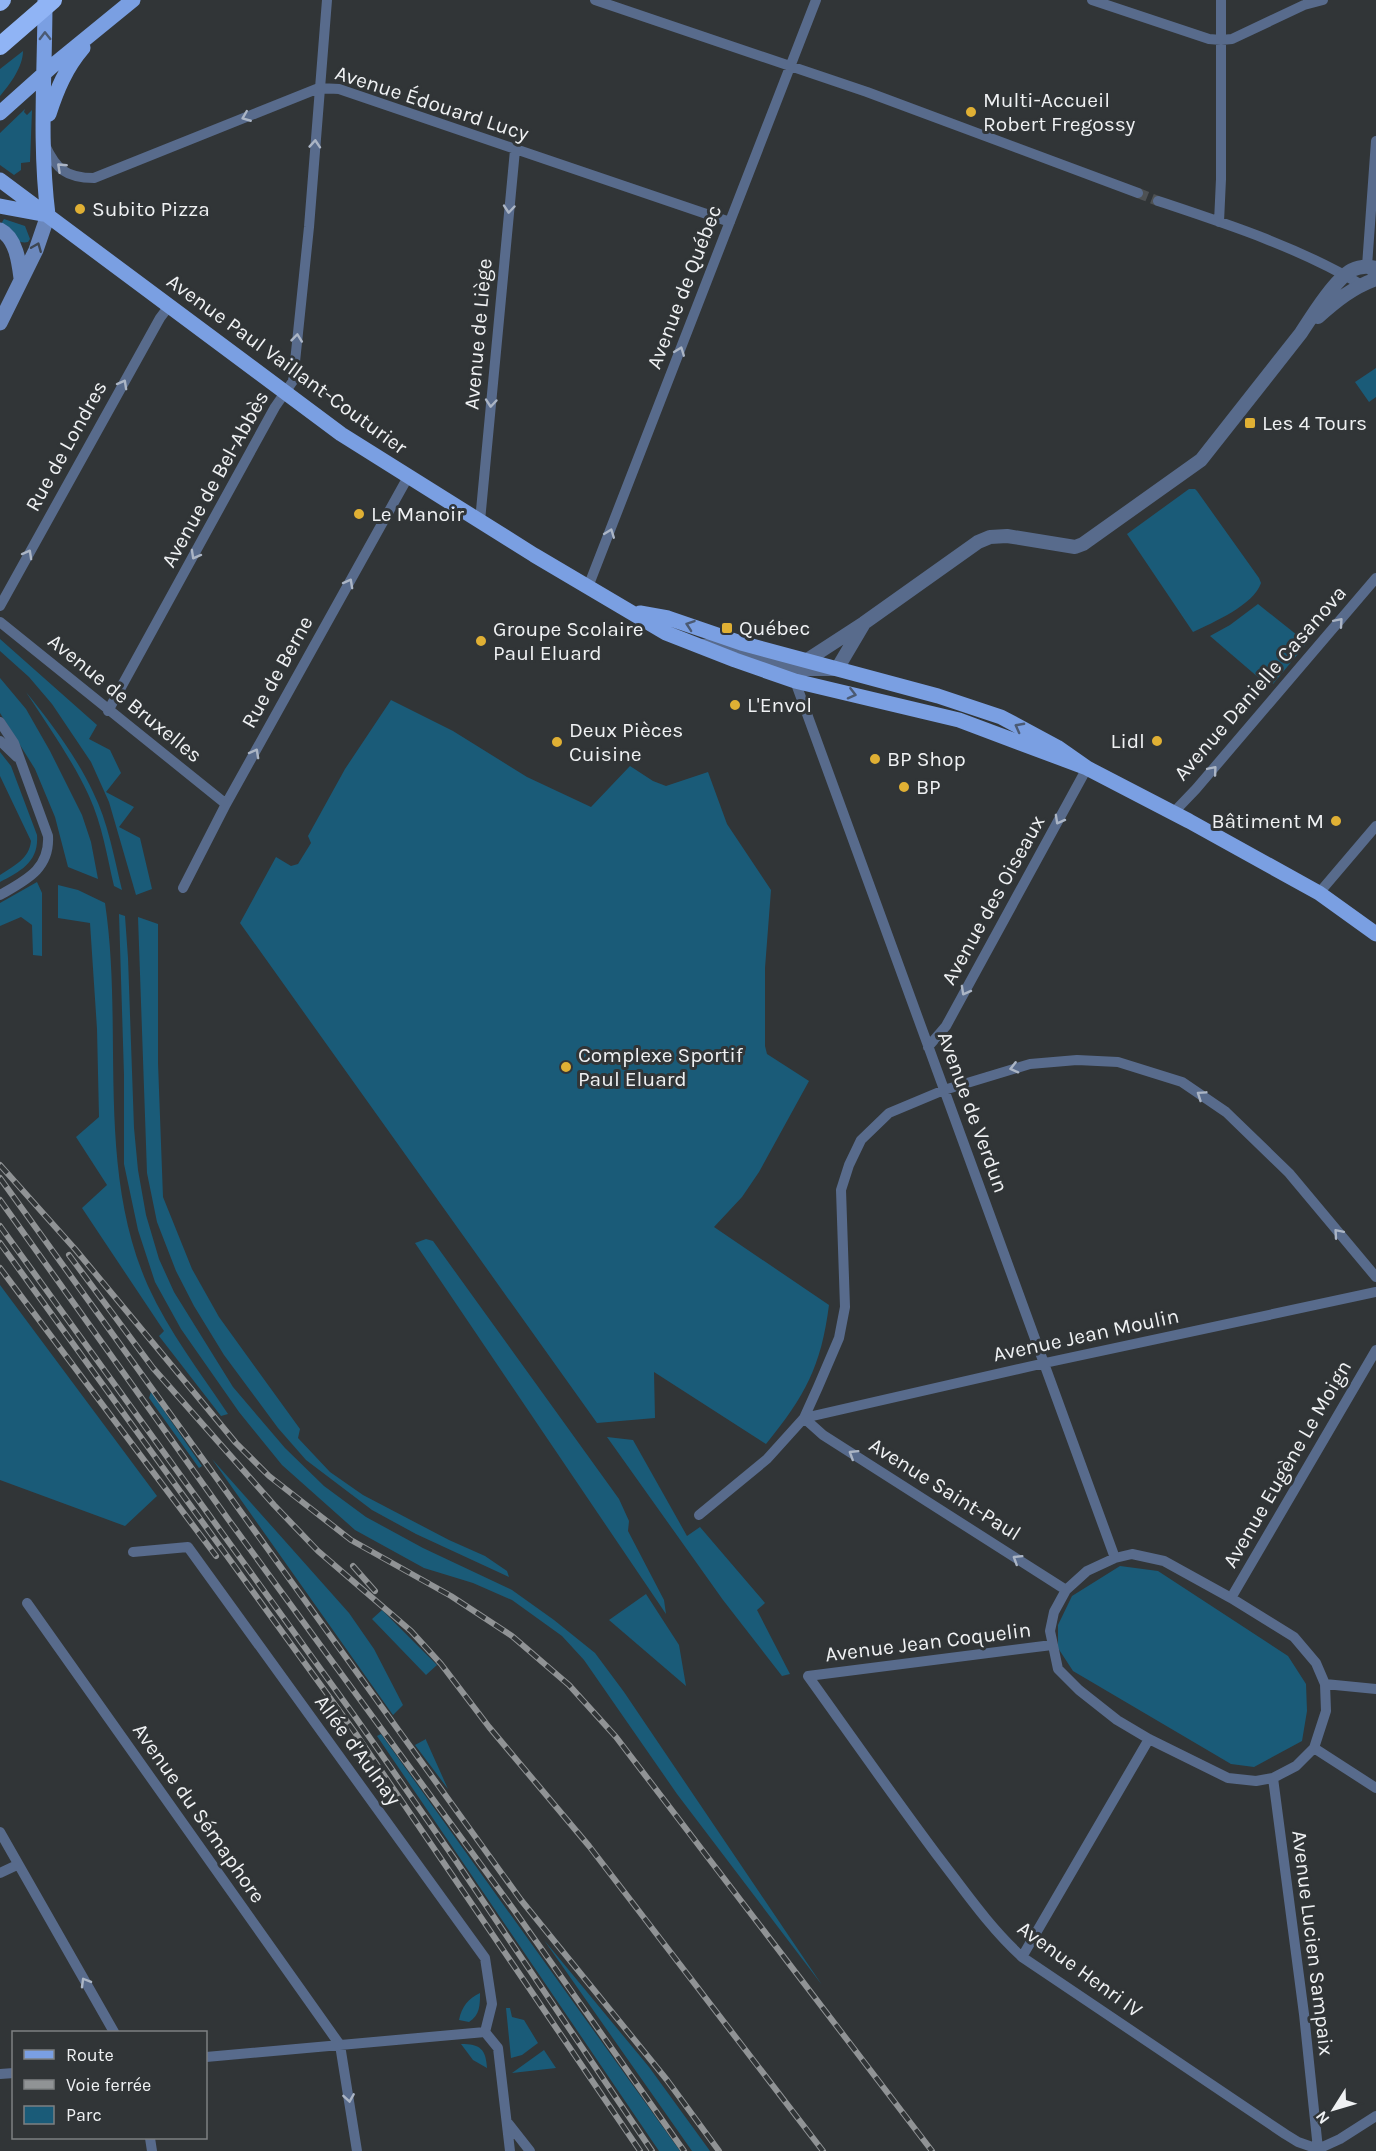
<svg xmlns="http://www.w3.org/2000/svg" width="1376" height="2151" font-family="Karla,sans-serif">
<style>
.green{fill:#1a5b78}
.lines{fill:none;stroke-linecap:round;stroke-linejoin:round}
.minor-tunnel{stroke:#4e5153;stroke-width:10;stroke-dasharray:10 5;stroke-linecap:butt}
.minor{stroke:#586b8c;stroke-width:10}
.tertiary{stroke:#586b8c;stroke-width:14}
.secondary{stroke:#6b88bd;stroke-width:15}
.primary{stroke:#7a9fe2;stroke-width:15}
.motorway{stroke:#90b4f5;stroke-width:18}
.rail-casing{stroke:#909395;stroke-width:6}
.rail{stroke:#313537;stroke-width:4;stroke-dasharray:11;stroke-linecap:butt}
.motorway-bridge{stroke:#90b4f5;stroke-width:18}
.oneway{stroke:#4b5a73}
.oneway2{stroke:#abb5c5}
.oneway3{stroke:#3d4652}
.poi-dot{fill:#e0b034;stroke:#313537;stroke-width:2}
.labels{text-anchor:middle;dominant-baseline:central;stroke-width:6;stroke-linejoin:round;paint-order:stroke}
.poi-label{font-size:21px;fill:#eff1f3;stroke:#313537;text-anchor:start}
.street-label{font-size:21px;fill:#eff1f3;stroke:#313537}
</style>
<rect width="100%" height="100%" fill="#313537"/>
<path class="green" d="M 23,51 C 23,67 10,84 0,96 L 0,69 Z
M 25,109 L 24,112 L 27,115 L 32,110 L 30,162 L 21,163 L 21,170 L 14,175 L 0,165 L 0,133 Z
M 4,219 L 25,226 L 30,239 L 28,242 C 16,245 9,232 1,224 Z
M 1376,368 L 1376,397 L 1369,402 L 1355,382 Z
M 1189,489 L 1195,489 L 1197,491 L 1259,578 L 1261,583 C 1254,605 1212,623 1193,632 L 1127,534 Z
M 1258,604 L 1307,643 L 1273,684 L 1266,684 L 1210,636 L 1230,625 Z
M 0,639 L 97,725 L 89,739 L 110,750 L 121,773 L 106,792 L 134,807 L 119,827 L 140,838 L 152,889 L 136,895 L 109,802 L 91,762 L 52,704 L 29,677 L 0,651 Z
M 0,678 L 26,709 L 50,751 L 82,815 L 91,842 L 98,879 L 68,867 L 55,817 L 35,769 L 0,713 Z
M 26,692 C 51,723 76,756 93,792 C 108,822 114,857 122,890 L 114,886 C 107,856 102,824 89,796 C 72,759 48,726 26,692 Z
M 391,700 L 453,731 L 527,777 L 591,807 L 630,766 L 653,781 L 666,786 L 708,772 L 727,824 L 771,890 L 765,968 L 765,1046 L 767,1054 L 809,1081 L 759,1172 L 742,1197 L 714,1227 L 829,1305 C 821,1367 805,1396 766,1444 L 654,1372 L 655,1418 L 597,1423 L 240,923 L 276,857 L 291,866 L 298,864 L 311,843 L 308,836 L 345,769 Z
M 0,752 L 11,766 L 37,835 C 39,862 21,871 0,882 L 0,875 C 15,865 29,859 31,841 L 0,776 Z
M 37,882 L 42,893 L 42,956 L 33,955 L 32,925 L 21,917 L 0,926 L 0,903 Z
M 58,885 L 78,890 L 105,903 C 124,1030 95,1166 148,1286 C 169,1332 200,1372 228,1414 L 221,1416 L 159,1336 L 164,1331 L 82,1208 L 107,1185 L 76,1137 L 99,1117 L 97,1029 L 90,923 L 58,918 Z
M 119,914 L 125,916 L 128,958 L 134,1128 L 138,1170 L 146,1215 L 159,1259 L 174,1292 L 233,1387 L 285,1448 L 324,1486 L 366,1517 L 423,1548 L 512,1590 L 554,1620 L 595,1653 L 624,1692 L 822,1985 L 677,1794 L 584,1660 L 562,1636 L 512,1600 L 473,1583 L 424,1568 L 355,1530 L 282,1465 L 239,1412 L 181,1329 L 155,1282 L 138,1230 L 124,1164 L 124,1075 Z
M 138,917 L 158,924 L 158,1063 L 163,1197 L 192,1269 L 219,1317 L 300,1429 L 298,1438 L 330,1472 L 363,1495 L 449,1540 L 485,1556 L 507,1571 L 509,1577 L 416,1534 L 372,1510 L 306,1460 L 278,1428 L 224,1355 L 194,1306 L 176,1271 L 157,1222 L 147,1173 Z
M 426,1239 L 433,1241 L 619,1499 L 629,1521 L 628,1531 L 664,1600 L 666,1614 L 415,1243 Z
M 0,1285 L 157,1496 L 125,1526 L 0,1480 Z
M 151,1392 L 202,1466 L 199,1468 L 149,1398 Z
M 607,1437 L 633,1440 L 687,1536 L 700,1527 L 765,1603 L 757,1610 L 790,1674 L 782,1676 L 723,1600 Z
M 212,1459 L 349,1613 L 374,1649 L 403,1705 L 393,1715 Z
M 1120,1566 L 1158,1571 L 1288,1656 L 1306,1684 L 1307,1711 L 1302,1741 L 1254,1767 L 1231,1764 L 1073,1671 L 1058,1648 L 1058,1625 L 1072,1596 Z
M 646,1594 L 679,1645 L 686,1686 L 609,1620 Z
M 382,1610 L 437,1665 L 426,1675 L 372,1619 Z
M 381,1734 L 680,2151 L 659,2151 L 377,1736 Z
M 426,1739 L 426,1740 L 448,1789 L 415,1745 Z
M 544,1940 L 649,2067 L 710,2151 L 692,2151 Z
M 480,1993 C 480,2005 480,2015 469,2022 L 459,2020 C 462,2006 468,1999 480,1993 Z
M 506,2008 L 510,2008 L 512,2017 L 524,2020 L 538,2043 L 522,2055 L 511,2058 Z
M 461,2044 C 480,2044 486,2049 487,2068 L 473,2060 Z
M 544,2050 L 556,2068 L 512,2073 Z"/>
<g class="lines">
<path class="minor-tunnel" d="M 1138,193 L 1158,201"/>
<path class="minor" d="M 595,0 L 867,92 L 1138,193
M 1092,0 L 1209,39 L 1221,40 L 1232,39 L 1304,5 L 1323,0
M 45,145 C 56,169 66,178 94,178 L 319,88 L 339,89 L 730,222
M 1158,201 C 1227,224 1298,247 1360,284
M 1219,222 L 1221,179 L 1221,0
M 1371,271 L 1367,266 L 1376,141
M 480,521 L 515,150
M 588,587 L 816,0
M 0,606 L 160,318 L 169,306
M 0,622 L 226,804
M 796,679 L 795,681 L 1115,1558
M 108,711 L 275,407 L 293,381 L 309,227 L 327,0
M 0,722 L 14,743 L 48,836 C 50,869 26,880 0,895
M 0,741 L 17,757
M 1173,813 L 1196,789 L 1376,578
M 183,888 L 226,804 L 408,477
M 1319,893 L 1376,826
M 928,1047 L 946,1026 L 1087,768
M 804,1418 L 1045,1363 L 1376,1292
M 804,1418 L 823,1435 L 1066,1590
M 699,1515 L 767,1459 L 804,1418 L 818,1387 L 839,1338 L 845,1307 L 841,1190 L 849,1165 L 861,1140 L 889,1113 L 944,1090 L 1030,1064 L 1077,1060 L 1118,1062 L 1182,1082 L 1226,1112 L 1289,1173 L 1376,1277
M 133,1552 L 188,1547 L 485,1958 L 492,2004 L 485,2032
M 1132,1554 L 1164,1561 L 1231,1598 L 1294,1637 L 1316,1663 L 1325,1684 L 1326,1711 L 1314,1748 L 1296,1766 L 1273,1778 L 1256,1781 L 1228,1778 L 1149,1739 L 1117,1720 L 1079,1690 L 1058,1669 L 1050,1631 L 1054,1612 L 1066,1590 L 1087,1571 L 1115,1558 Z
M 1231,1598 L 1376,1350
M 27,1603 L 340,2045 L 357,2151
M 1052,1645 L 808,1676 C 851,1736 893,1796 937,1855 C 964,1890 989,1927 1022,1957 L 1285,2134 L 1298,2142 L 1318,2149
M 1325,1684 L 1376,1689
M 1314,1748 L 1376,1788
M 1273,1778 L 1304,2014 L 1318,2149
M 0,1832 L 114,2032
M 0,1873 L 17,1865
M 1022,1957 L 1149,1739
M 485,2032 L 498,2048 L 510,2151
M 206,2057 L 485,2032
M 0,2074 L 14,2073
M 508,2123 L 530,2151
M 150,2138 L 152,2151
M 1318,2149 L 1340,2139 L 1376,2116"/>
<path class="tertiary" d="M 1318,317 C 1336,301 1353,287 1376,279
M 701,646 L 718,645 L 801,669 L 837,669 L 863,625
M 807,660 L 864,623 L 978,542 L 990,537 L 1007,536 L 1075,547 L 1083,544 L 1201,460 L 1301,333 C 1312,316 1335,279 1352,270 C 1360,266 1368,266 1376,268"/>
<path class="secondary" d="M 0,230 C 16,238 19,262 21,278
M 0,323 L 36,250 L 48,215"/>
<path class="primary" d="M 45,0 C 45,72 39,143 48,215
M 0,113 L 57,62 L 133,0
M 49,114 C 57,89 66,68 83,48
M 0,180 L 341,434 L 534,555 L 666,633 L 735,660 L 795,681 L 959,720 L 1087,768
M 0,206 L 42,214
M 640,613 L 668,618 L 741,643 L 938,696 L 1001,717 L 1057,747 L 1087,768 L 1189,821 L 1319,893 L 1376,934"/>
<path class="motorway" d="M 0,2 L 2,0"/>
<g class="rail-casing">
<path id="rail" d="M 0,1165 L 75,1249 L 236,1443 L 269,1476 L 351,1540 L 451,1596 L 512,1636 L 569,1685 L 616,1737 L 932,2151
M 0,1178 L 521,1900 L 667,2080 L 719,2151
M 0,1200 L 228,1519 L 514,1910 L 684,2151
M 0,1226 L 356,1718 L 456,1861 L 652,2151
M 0,1243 L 354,1731 L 640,2151
M 69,1255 L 153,1368 L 274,1505 L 318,1551 L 411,1631 L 441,1664 L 489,1727 L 589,1846 L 823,2151
M 0,1268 L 216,1556
M 353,1566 L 375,1591"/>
</g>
<use href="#rail" class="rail"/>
<path class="motorway-bridge" d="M 0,46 L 53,0"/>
</g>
<defs><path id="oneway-chevron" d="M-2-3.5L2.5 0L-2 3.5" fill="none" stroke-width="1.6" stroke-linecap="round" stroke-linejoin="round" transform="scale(1.5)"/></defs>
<g class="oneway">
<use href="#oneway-chevron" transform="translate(45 36) rotate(-91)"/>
<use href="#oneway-chevron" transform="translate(690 625) rotate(-161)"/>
<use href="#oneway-chevron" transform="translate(852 694) rotate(14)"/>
<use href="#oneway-chevron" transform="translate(1019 727) rotate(-152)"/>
</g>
<g class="oneway2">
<use href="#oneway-chevron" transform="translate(246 117) rotate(158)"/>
<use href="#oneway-chevron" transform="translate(315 144) rotate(-86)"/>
<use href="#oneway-chevron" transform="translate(61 167) rotate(-137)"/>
<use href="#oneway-chevron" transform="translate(509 209) rotate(95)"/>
<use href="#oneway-chevron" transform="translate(297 338) rotate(-84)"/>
<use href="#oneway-chevron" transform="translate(680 351) rotate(-69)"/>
<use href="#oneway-chevron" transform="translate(123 384) rotate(-61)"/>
<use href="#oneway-chevron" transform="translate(491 403) rotate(95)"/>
<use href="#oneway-chevron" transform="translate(610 533) rotate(-69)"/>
<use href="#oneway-chevron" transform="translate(28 554) rotate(-61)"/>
<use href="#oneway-chevron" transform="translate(195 555) rotate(119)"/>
<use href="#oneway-chevron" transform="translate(349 583) rotate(-61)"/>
<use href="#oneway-chevron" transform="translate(1339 622) rotate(-49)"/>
<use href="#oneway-chevron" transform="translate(255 753) rotate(-61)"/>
<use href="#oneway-chevron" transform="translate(1213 770) rotate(-50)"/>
<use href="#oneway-chevron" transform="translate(1059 820) rotate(119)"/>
<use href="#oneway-chevron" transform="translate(965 991) rotate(119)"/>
<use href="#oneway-chevron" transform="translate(1014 1068) rotate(166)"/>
<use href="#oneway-chevron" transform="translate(1201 1095) rotate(-146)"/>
<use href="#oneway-chevron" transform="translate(1338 1233) rotate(-131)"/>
<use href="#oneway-chevron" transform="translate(853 1454) rotate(-148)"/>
<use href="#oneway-chevron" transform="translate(1017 1559) rotate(-148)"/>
<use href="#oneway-chevron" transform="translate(85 1982) rotate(-120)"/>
<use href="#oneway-chevron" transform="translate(349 2098) rotate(81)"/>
</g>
<use class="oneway3" href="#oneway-chevron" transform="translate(37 247) rotate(-68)"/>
<g class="poi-dot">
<circle cx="971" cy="112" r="6"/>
<circle cx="80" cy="209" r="6"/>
<rect x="1244" y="417" width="12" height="12" rx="3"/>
<circle cx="359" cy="514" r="6"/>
<rect x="721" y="622" width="12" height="12" rx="3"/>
<circle cx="481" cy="641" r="6"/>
<circle cx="735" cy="705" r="6"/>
<circle cx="1157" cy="741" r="6"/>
<circle cx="557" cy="742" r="6"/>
<circle cx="875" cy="759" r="6"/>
<circle cx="904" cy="787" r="6"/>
<circle cx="1336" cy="821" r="6"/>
<circle cx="566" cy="1067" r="6"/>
</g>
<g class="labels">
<g class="poi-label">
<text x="983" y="100">Multi-Accueil<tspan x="983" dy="24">Robert Fregossy</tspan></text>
<text x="92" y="209">Subito Pizza</text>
<text x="1262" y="423">Les 4 Tours</text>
<text x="371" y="514">Le Manoir</text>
<text x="739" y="628">Québec</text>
<text x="493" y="629">Groupe Scolaire<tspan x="493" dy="24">Paul Eluard</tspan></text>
<text x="747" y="705">L'Envol</text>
<text x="569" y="730">Deux Pièces<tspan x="569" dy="24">Cuisine</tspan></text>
<text x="1145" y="741" text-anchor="end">Lidl</text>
<text x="887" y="759">BP Shop</text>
<text x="916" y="787">BP</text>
<text x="1324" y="821" text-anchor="end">Bâtiment M</text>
<text x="578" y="1055">Complexe Sportif<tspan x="578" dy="24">Paul Eluard</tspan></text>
</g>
<g class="street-label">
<text transform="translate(432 103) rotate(18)">Avenue Édouard Lucy</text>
<text transform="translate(684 287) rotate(-69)">Avenue de Québec</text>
<text transform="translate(478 334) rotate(-85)">Avenue de Liège</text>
<text transform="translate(287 364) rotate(36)">Avenue Paul Vaillant-Couturier</text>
<text transform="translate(66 446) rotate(-61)">Rue de Londres</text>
<text transform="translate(215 479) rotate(-61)">Avenue de Bel-Abbès</text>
<text transform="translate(277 672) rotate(-61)">Rue de Berne</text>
<text transform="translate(1260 683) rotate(-49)">Avenue Danielle Casanova</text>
<text transform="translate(125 698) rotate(39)">Avenue de Bruxelles</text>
<text transform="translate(993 900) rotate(-61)">Avenue des Oiseaux</text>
<text transform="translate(973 1112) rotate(70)">Avenue de Verdun</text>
<text transform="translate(1086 1335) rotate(-12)">Avenue Jean Moulin</text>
<text transform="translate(1287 1464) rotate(-60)">Avenue Eugène Le Moign</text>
<text transform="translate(945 1489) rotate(32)">Avenue Saint-Paul</text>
<text transform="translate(928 1642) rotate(-7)">Avenue Jean Coquelin</text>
<text transform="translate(358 1750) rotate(54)">Allée d'Aulnay</text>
<text transform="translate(199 1813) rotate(55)">Avenue du Sémaphore</text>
<text transform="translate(1313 1943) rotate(83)">Avenue Lucien Sampaix</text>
<text transform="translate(1080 1969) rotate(36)">Avenue Henri IV</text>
</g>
</g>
<rect x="12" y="2031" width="195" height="108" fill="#313537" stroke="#7d8082" stroke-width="1.5"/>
<rect x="24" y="2050" width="30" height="9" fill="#7a9fe2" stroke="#7d8082" stroke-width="1.5"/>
<text x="66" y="2061" font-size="18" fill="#eff1f3">Route</text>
<rect x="24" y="2080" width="30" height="9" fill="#909395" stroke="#7d8082" stroke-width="1.5"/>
<text x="66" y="2091" font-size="18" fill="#eff1f3">Voie ferrée</text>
<rect x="24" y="2106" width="30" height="18" fill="#1a5b78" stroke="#7d8082" stroke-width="1.5"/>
<text x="66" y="2121" font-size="18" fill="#eff1f3">Parc</text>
<g transform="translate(1334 2109) rotate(233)" stroke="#313537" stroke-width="4.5" paint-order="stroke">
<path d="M0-4.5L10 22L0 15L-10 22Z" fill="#eff1f3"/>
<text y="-9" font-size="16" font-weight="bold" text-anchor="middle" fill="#eff1f3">N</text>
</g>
</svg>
